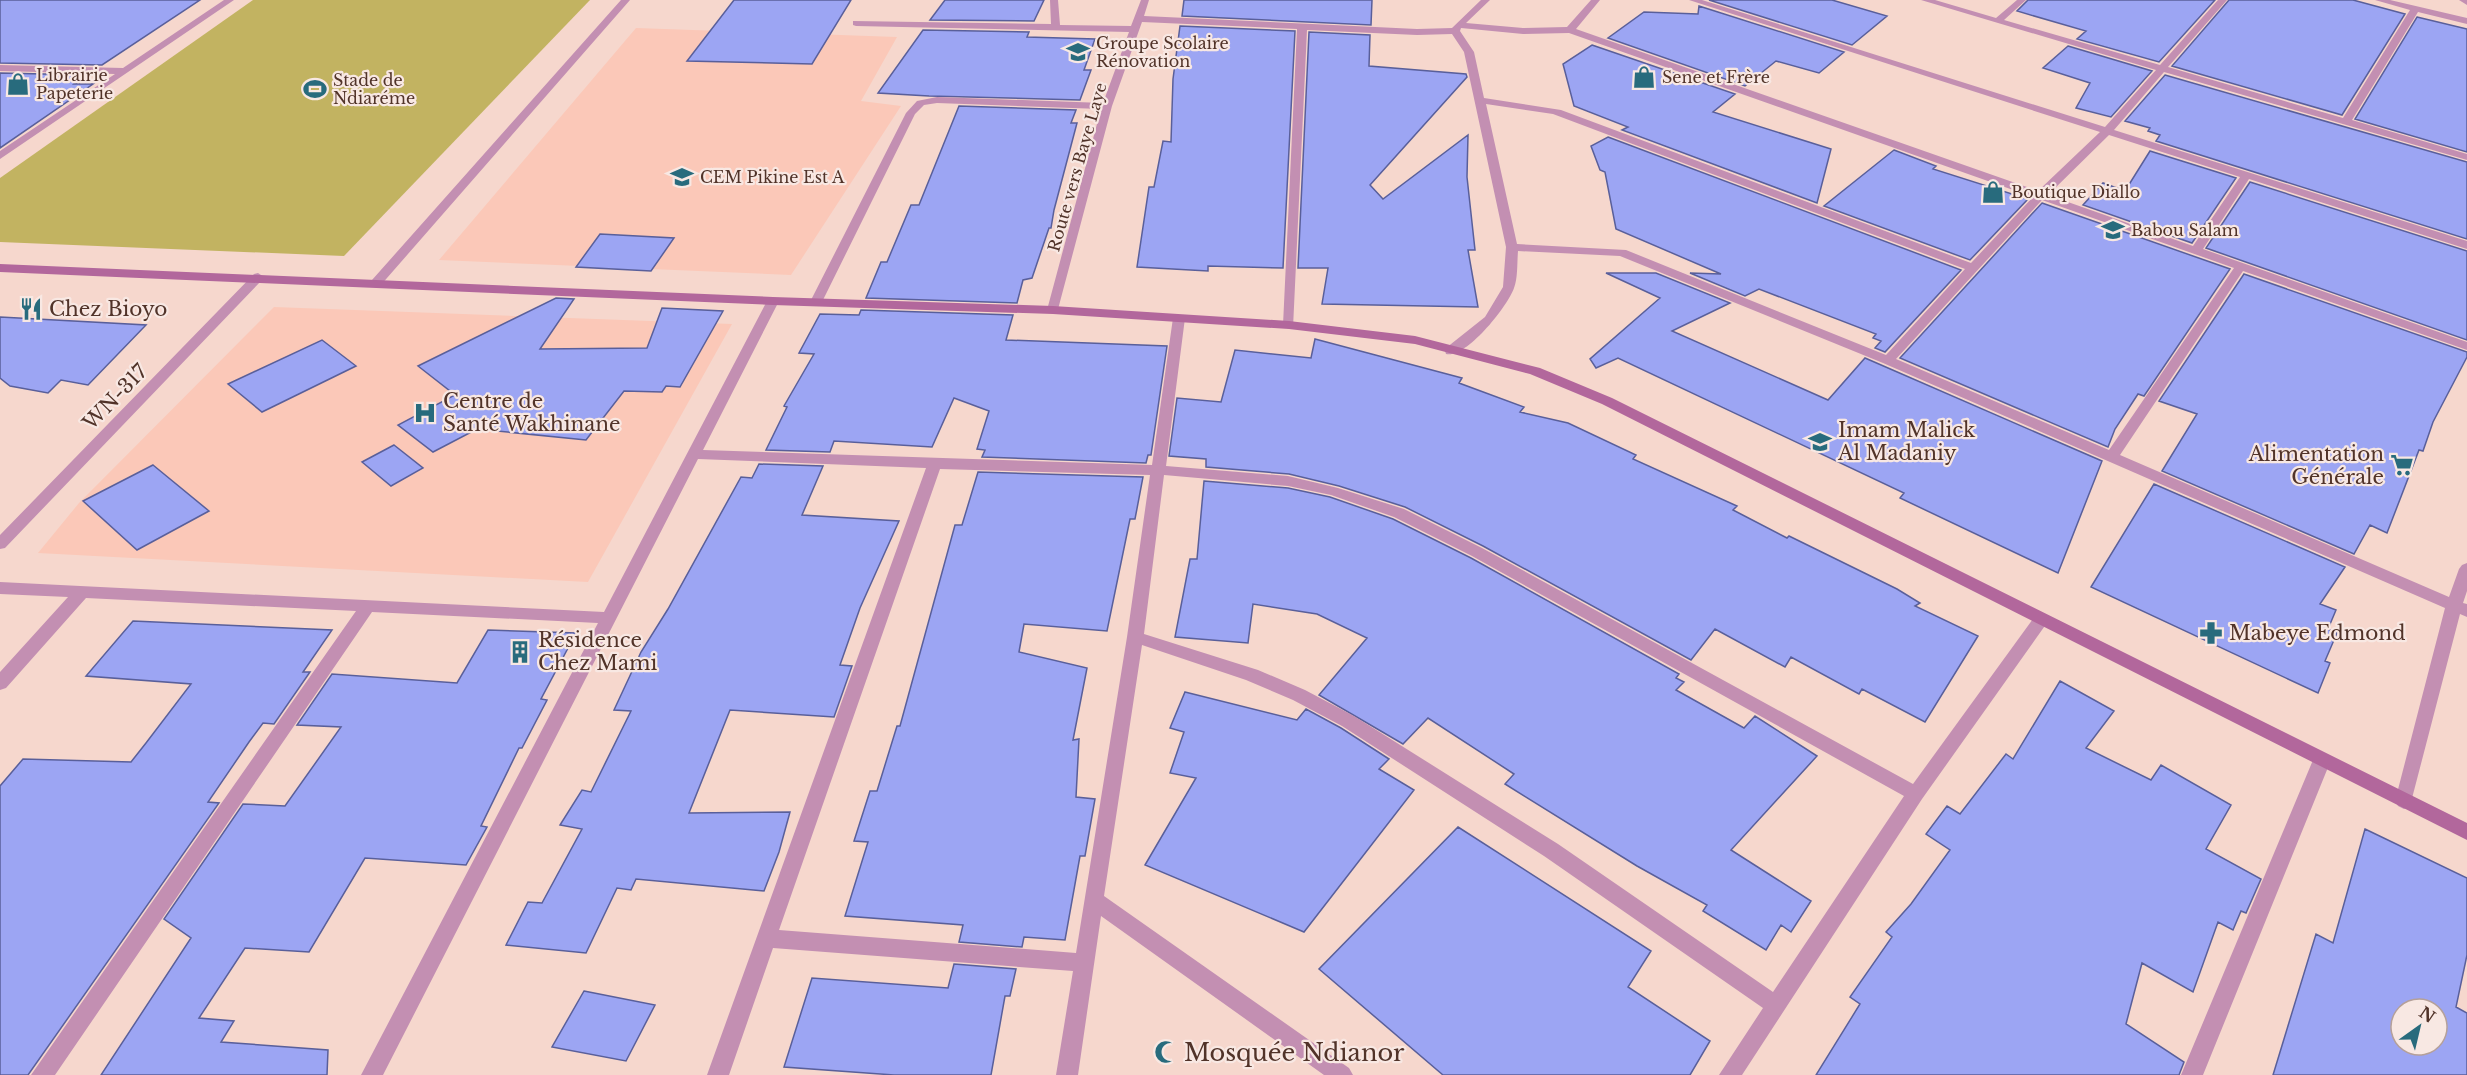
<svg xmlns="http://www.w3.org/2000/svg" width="2467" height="1075" font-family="'Libre Baskerville',serif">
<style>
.built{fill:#fbc8b8}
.green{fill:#c2b361}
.building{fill:#9ca5f3;stroke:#595f9a;stroke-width:1.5;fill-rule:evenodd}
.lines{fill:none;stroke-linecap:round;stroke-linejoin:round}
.street{fill:#c38fb2;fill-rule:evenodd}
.secondary{fill:#b2679c;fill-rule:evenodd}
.labels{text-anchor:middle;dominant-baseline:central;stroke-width:4.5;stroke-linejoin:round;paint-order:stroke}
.far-poi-label{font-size:16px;fill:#513329;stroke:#f8e8e3;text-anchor:start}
.far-street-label{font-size:16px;fill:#513329;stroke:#f8e8e3}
.poi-label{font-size:20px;fill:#513329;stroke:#f8e8e3;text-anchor:start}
.street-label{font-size:20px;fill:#513329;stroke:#f8e8e3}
.near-poi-label{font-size:24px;fill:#513329;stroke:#f8e8e3;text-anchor:start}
</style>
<rect width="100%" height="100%" fill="#f6d7cd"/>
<path class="built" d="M 636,28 L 897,37 L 861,101 L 901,106 L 791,275 L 439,260 Z
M 274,307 L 732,324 L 588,582 L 38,553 L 79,503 Z"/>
<path class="green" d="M 253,0 L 590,0 L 344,256 L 0,242 L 0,178 Z"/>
<path class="building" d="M 0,0 L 200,0 L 102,65 L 0,63 Z
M 734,0 L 851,0 L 812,64 L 687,61 Z
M 945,0 L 1044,0 L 1034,21 L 930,20 Z
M 1184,0 L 1372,0 L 1371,25 L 1182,16 Z
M 1709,0 L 1832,0 L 1887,16 L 1852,45 Z
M 2028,0 L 2215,0 L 2159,62 L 2077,39 L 2086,31 L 2017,11 Z
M 2229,0 L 2353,0 L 2405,14 L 2342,115 L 2172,66 Z
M 1699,6 L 1844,52 L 1819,73 L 1776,61 L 1745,86 L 1608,38 L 1644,12 L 1698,14 Z
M 2417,17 L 2467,29 L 2467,152 L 2355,119 Z
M 1180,26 L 1295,31 L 1283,268 L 1208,266 L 1208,271 L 1137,267 L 1149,187 L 1154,187 L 1163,141 L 1171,142 L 1173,79 Z
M 923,30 L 1029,32 L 1027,37 L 1095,39 L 1084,70 L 1091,70 L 1080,100 L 929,96 L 878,93 Z
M 1309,32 L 1370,35 L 1369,66 L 1466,74 L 1467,77 L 1370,185 L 1383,199 L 1468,135 L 1467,177 L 1475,250 L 1468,250 L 1478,307 L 1322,304 L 1328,268 L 1298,268 Z
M 1592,45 L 1735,94 L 1713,112 L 1831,149 L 1817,203 L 1622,130 L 1628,127 L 1574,106 L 1563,64 Z
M 2068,46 L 2152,71 L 2111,117 L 2076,108 L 2090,83 L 2043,68 Z
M 0,73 L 86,75 L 74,84 L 93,84 L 0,148 Z
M 2165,75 L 2467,162 L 2467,239 L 2156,141 L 2160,135 L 2148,131 L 2150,128 L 2125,121 Z
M 959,106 L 1076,110 L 1071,123 L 1077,123 L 1054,210 L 1051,228 L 1049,228 L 1032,278 L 1023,280 L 1017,303 L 866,298 L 881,262 L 887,262 L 911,205 L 919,205 Z
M 1608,137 L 1961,270 L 1885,352 L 1875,348 L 1881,341 L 1873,338 L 1876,334 L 1759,289 L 1745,296 L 1690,273 L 1721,274 L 1616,229 L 1605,172 L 1600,170 L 1591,146 Z
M 1894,150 L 1936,166 L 1933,169 L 2028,199 L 1970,260 L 1824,206 Z
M 2150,151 L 2236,178 L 2192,243 L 2083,205 L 2103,183 L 2125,191 Z
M 2250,182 L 2467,251 L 2467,340 L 2206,248 Z
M 2042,203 L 2230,269 L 2144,396 L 2138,394 L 2115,429 L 2108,447 L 1900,358 Z
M 600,234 L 674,238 L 651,271 L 576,267 Z
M 1606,273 L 1656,273 L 1730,303 L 1672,331 L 1828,400 L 1865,358 L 2102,461 L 2058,573 L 1900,498 L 1904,493 L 1618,358 L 1596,368 L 1590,359 L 1660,298 Z
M 2244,274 L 2467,352 L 2467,357 L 2433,422 L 2423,451 L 2419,450 L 2387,533 L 2370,525 L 2354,554 L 2162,471 L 2197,414 L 2159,401 Z
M 556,298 L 574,299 L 540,349 L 647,348 L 662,308 L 723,311 L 680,387 L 666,386 L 662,392 L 624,391 L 586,440 L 477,429 L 433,452 L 398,425 L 455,395 L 418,366 Z
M 861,310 L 1013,315 L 1006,340 L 1167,346 L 1151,455 L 1148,455 L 1146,463 L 982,457 L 985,450 L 977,449 L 989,411 L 954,398 L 932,447 L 834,441 L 830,452 L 766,450 L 787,407 L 784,406 L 814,354 L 799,353 L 820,314 L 859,315 Z
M 0,317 L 146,325 L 88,385 L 61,380 L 48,393 L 10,386 L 0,378 Z
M 1315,339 L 1462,378 L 1459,383 L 1524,407 L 1520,412 L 1568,423 L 1636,455 L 1633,459 L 1737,506 L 1733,510 L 1787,538 L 1789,536 L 1897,589 L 1920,603 L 1915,606 L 1978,636 L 1925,722 L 1862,689 L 1859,694 L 1791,657 L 1785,667 L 1715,629 L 1691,660 L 1483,546 L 1405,507 L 1339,486 L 1289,474 L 1206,467 L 1206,459 L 1169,456 L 1177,398 L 1221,402 L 1235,350 L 1311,358 Z
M 322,340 L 356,366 L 262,412 L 228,384 Z
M 394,445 L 423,468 L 391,486 L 362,462 Z
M 759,464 L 823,466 L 802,515 L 899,521 L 860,608 L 840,665 L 852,666 L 834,717 L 730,710 L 689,813 L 790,812 L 779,852 L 764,891 L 636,879 L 631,890 L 617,888 L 586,953 L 506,945 L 528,902 L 542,903 L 582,829 L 560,825 L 582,790 L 591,792 L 631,711 L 614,710 L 641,652 L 668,609 L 741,477 L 752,478 Z
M 153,465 L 209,511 L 137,550 L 83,501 Z
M 978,472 L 1143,477 L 1135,519 L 1130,519 L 1107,631 L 1024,624 L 1019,652 L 1087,668 L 1073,740 L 1079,739 L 1076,797 L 1095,799 L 1085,856 L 1080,856 L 1065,940 L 1024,937 L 1022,947 L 959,942 L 963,925 L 845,916 L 868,842 L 854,841 L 870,791 L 877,791 L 897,726 L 900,726 L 955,525 L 962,525 Z
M 1204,481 L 1288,488 L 1330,497 L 1393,519 L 1471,558 L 1679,674 L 1676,678 L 1684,682 L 1676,690 L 1744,728 L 1755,716 L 1817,756 L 1731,850 L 1811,901 L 1791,932 L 1781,925 L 1766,950 L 1703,911 L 1707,905 L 1637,866 L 1505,784 L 1514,774 L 1428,718 L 1403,744 L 1319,695 L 1367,638 L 1317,614 L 1253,604 L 1248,643 L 1175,637 L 1190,559 L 1197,559 Z
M 2154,484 L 2345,567 L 2320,604 L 2336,610 L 2328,629 L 2337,633 L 2325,661 L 2330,663 L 2318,693 L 2091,587 Z
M 133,621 L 332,630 L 303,672 L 310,672 L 274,724 L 263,723 L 249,742 L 208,802 L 219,803 L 28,1075 L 0,1075 L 0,786 L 23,759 L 131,762 L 146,743 L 191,684 L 86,676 Z
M 488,630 L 576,633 L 541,699 L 547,700 L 522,748 L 519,748 L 481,826 L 487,827 L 466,865 L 365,858 L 309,952 L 245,948 L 199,1018 L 234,1021 L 221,1042 L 328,1050 L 327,1075 L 101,1075 L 191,938 L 164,919 L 243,804 L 285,806 L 341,727 L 297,725 L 332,674 L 457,683 Z
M 2060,681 L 2114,711 L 2086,748 L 2151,780 L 2161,765 L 2231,805 L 2206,849 L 2261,879 L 2246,913 L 2241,911 L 2233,930 L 2218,922 L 2193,992 L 2142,963 L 2126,1024 L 2184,1062 L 2179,1075 L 1816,1075 L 1860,1004 L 1850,997 L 1892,937 L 1886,932 L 1911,904 L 1950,850 L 1926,834 L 1947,806 L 1960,814 L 2006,754 L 2013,759 Z
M 1185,692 L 1297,720 L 1306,709 L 1341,728 L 1389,759 L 1379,769 L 1414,790 L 1304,932 L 1145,865 L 1196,778 L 1170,773 L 1184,732 L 1170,728 Z
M 1458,827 L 1651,951 L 1628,987 L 1710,1041 L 1690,1075 L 1443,1075 L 1319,969 Z
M 2365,829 L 2467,878 L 2467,955 L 2456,1007 L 2467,1013 L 2467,1075 L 2273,1075 L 2316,934 L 2333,943 ZM 2401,1009 L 2437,1009 L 2437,1045 L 2401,1045 Z
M 954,964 L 1016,969 L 1010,996 L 1005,996 L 991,1075 L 894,1075 L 784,1067 L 812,978 L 948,988 Z
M 584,991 L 655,1005 L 626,1061 L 552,1047 Z"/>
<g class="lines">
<path class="street" d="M 224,0 L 234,0 L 0,159 L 0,151 L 115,74 L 0,71 L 0,65 L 123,68 Z
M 621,0 L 630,0 L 380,286 L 372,286 L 372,280 Z
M 1050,0 L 1058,0 L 1060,25 L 1131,26 L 1141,0 L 1149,0 L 1144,16 L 1417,29 L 1452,28 L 1481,0 L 1490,0 L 1466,23 L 1523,28 L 1567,27 L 1591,0 L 1600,0 L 1576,29 L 2038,191 L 2100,132 L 1689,0 L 1702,0 L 2105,127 L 2156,70 L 1921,0 L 1935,0 L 1996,18 L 2017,0 L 2026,0 L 2004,20 L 2160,65 L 2218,0 L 2227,0 L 2168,67 L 2343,118 L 2410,10 L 2375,0 L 2390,0 L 2467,18 L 2467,24 L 2418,12 L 2352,120 L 2467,154 L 2467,160 L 2164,72 L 2114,130 L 2467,241 L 2467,249 L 2249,179 L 2203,249 L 2467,342 L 2467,350 L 2243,271 L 2120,455 L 2449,597 L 2459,569 L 2462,565 L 2467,563 L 2467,591 L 2463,603 L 2467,604 L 2467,617 L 2460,614 L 2410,806 L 2404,809 L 2398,806 L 2395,801 L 2445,608 L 1883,363 L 1620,256 L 1518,251 C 1517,262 1518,278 1514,288 C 1508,306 1466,359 1446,354 L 1445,351 L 1446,348 L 1485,317 L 1503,287 L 1506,247 L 1464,52 L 1452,34 L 1417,35 L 1307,30 L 1293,328 L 1285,328 L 1283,325 L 1297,29 L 1142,22 L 1112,106 L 1057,313 L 1053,314 L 1047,310 L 1101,109 L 937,103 L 924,105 L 915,114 L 822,302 L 816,306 L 812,305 L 810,302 L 906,113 L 917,101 L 937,97 L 1103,103 L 1129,32 L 856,26 L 853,25 L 853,21 L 1051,24 ZM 1461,28 L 1523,34 L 1569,33 L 2033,197 L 1971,263 L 1561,110 L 1484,98 L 1474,52 L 1460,31 ZM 1486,104 L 1553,114 L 1965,269 L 1886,355 L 1626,250 L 1517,244 ZM 2109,135 L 2240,177 L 2193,246 L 2048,195 ZM 2042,200 L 2234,268 L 2109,450 L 1896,359 Z
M 2459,0 L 2467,0 L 2467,5 Z
M 258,273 L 264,277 L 262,280 L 5,548 L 0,549 L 0,535 L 254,274 Z
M 773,297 L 779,301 L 703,450 L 1152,465 L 1173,318 L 1175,315 L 1183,315 L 1185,318 L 1166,466 L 1288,476 L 1338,488 L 1404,509 L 1482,548 L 1913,784 L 2035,616 L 2047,616 L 2049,620 L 1922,799 L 1742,1075 L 1719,1075 L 1763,1008 L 1544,856 L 1342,726 L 1293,700 L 1246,680 L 1142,645 L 1104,896 L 1349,1068 L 1353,1075 L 1324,1075 L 1101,916 L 1078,1075 L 1056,1075 L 1073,971 L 773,948 L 729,1075 L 707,1075 L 926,468 L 698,459 L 383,1075 L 361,1075 L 598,623 L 372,612 L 55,1075 L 31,1075 L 356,611 L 86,598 L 6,688 L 0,690 L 0,672 L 68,597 L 0,594 L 0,582 L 604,612 L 767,301 ZM 940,469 L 1150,475 L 1127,637 L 1076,953 L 779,930 ZM 1164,475 L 1288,486 L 1331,495 L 1394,517 L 1472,556 L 1904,796 L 1773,992 L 1558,844 L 1354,716 L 1305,690 L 1258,670 L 1144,634 Z
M 2322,753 L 2328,755 L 2331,760 L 2203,1075 L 2181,1075 L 2313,760 L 2316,755 Z"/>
<path class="secondary" d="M 0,264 L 773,297 L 1053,306 L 1289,321 L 1415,336 L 1540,368 L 1612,398 L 2467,823 L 2467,840 L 1602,404 L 1530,374 L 1415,344 L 1289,329 L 1053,314 L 773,305 L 0,272 Z"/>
</g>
<defs>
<g id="school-bare" transform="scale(1.8)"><path d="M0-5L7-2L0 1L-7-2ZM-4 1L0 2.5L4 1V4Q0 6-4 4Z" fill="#286b7d" stroke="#f8e8e3" stroke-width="2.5" paint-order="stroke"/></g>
<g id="shop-bare" transform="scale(1.8)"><path d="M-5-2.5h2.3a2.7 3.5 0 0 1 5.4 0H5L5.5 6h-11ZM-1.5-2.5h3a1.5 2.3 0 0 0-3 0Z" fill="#286b7d" stroke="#f8e8e3" stroke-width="2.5" paint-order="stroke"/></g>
<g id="stadium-bare" transform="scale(1.8)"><path d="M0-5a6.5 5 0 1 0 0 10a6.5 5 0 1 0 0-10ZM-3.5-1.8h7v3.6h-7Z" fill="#286b7d" stroke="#f8e8e3" stroke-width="2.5" paint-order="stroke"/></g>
<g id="restaurant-bare" transform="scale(1.8)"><path d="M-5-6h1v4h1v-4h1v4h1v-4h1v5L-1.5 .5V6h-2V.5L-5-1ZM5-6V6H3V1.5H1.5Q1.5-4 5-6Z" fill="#286b7d" stroke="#f8e8e3" stroke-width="2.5" paint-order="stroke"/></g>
<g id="hospital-bare" transform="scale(1.8)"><path d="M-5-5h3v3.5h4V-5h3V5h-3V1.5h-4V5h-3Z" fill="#286b7d" stroke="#f8e8e3" stroke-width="2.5" paint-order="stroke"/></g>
<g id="supermarket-bare" transform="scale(1.8)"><path d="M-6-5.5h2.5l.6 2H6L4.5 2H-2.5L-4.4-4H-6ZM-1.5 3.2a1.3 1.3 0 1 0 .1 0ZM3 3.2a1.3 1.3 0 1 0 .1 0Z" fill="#286b7d" stroke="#f8e8e3" stroke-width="2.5" paint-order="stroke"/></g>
<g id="pharmacy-bare" transform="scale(1.8)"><path d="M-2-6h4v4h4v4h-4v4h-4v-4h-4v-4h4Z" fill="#286b7d" stroke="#f8e8e3" stroke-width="2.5" paint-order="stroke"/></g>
<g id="building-bare" transform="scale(1.8)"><path d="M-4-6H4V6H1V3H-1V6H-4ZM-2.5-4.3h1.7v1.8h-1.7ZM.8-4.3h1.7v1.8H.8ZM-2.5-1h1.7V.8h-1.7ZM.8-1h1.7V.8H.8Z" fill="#286b7d" stroke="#f8e8e3" stroke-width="2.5" paint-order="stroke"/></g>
<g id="mosque-bare" transform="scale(1.8)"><path d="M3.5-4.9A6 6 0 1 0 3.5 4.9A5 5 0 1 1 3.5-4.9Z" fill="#286b7d" stroke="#f8e8e3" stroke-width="2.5" paint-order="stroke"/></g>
</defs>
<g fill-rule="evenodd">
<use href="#school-bare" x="1078" y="52"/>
<use href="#shop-bare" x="1644" y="77"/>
<use href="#shop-bare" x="18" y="84"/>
<use href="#stadium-bare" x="315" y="89"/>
<use href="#school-bare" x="682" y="177"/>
<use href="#shop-bare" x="1993" y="192"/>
<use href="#school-bare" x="2113" y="230"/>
<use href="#restaurant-bare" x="31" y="309"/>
<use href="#hospital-bare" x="425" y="413"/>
<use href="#school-bare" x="1820" y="442"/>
<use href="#supermarket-bare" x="2402" y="465"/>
<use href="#pharmacy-bare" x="2211" y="633"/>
<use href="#building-bare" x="520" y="652"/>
<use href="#mosque-bare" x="1166" y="1052"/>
</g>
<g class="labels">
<g class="far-poi-label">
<text x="1096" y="43">Groupe Scolaire<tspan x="1096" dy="18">Rénovation</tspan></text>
<text x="36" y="75">Librairie<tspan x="36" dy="18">Papeterie</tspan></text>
<text x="1662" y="77">Sene et Frère</text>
<text x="333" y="80">Stade de<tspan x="333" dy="18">Ndiaréme</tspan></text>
<text x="700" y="177">CEM Pikine Est A</text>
<text x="2011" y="192">Boutique Diallo</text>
<text x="2131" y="230">Babou Salam</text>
</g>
<g class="far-street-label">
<text transform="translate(1077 167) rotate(-74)">Route vers Baye Laye</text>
</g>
<g class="poi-label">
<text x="49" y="309">Chez Bioyo</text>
<text x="443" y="401">Centre de<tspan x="443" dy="23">Santé Wakhinane</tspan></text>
<text x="1838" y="430">Imam Malick<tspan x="1838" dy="23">Al Madaniy</tspan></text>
<text x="2384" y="454" text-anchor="end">Alimentation<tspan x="2384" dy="23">Générale</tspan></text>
<text x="2229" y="633">Mabeye Edmond</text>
<text x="538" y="640">Résidence<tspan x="538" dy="23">Chez Mami</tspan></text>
</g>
<g class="street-label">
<text transform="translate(115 397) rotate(-46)">WN-317</text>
</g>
<g class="near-poi-label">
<text x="1184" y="1052">Mosquée Ndianor</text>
</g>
</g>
<g transform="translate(2419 1027) rotate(34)"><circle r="28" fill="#f8e8e3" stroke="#b5a099" stroke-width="1.5"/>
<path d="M0-4.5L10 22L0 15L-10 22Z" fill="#286b7d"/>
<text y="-9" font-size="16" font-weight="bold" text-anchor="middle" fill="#513329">N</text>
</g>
</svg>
